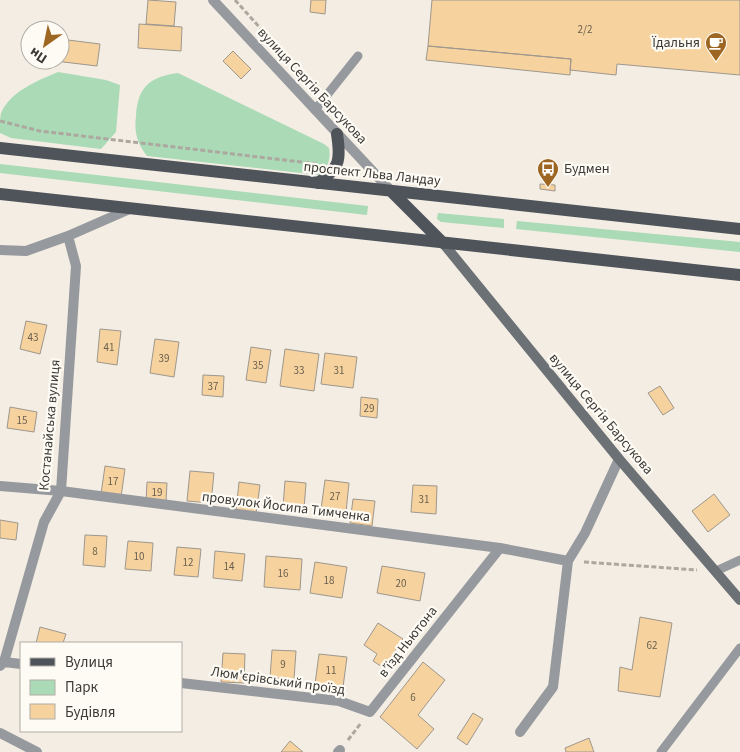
<svg xmlns="http://www.w3.org/2000/svg" width="740" height="752" font-family="'Source Sans 3',sans-serif">
<style>
.green{fill:#aadab6}
.building{fill:#f6d29e;stroke:#9e978e}
.lines{fill:none;stroke-linecap:round;stroke-linejoin:round}
.path{stroke:#aca8a0;stroke-width:3;stroke-dasharray:5 2.5;stroke-linecap:butt}
.lane{stroke:#96999d;stroke-width:9}
.street{stroke:#96999d;stroke-width:10}
.secondary{stroke:#6c7176;stroke-width:10}
.primary{stroke:#4f545b;stroke-width:12}
.labels{text-anchor:middle;dominant-baseline:central;stroke-width:4.5;stroke-linejoin:round;paint-order:stroke}
.number-label{font-size:11px;fill:#6a6050}
.poi-label{font-size:14px;fill:#3c3a36;stroke:#fefbf4;text-anchor:end}
.street-label{font-size:14px;fill:#3c3a36;stroke:#fefbf4}
</style>
<rect width="100%" height="100%" fill="#f3ede3"/>
<path class="green" d="M 58,72 L 106,80 L 120,85 L 116,132 L 101,149 L 11,138 L 0,133 C 0,127 0,118 1,113 C 11,91 37,81 58,72 Z
M 178,73 L 324,144 L 329,148 C 331,159 328,168 319,175 L 147,156 C 137,143 134,132 136,116 C 138,87 149,77 178,73 Z
M 0,164 L 368,206 L 367,215 L 0,173 Z
M 438,213 L 504,219 L 504,228 L 441,222 L 437,219 Z
M 517,221 L 740,242 L 740,252 L 516,229 Z"/>
<path class="building" d="M 148,0 L 176,2 L 174,26 L 146,24 Z
M 311,0 L 326,0 L 325,14 L 310,12 Z
M 432,0 L 740,0 L 740,75 L 617,64 L 616,75 L 570,70 L 571,59 L 428,46 Z
M 139,24 L 182,27 L 181,51 L 138,48 Z
M 60,39 L 100,44 L 97,66 L 55,61 L 60,60 Z
M 428,46 L 571,59 L 570,75 L 426,60 Z
M 233,51 L 251,69 L 241,79 L 223,61 Z
M 540,184 L 555,185 L 555,191 L 540,189 Z
M 26,321 L 47,325 L 40,354 L 20,349 Z
M 100,329 L 121,331 L 117,365 L 97,362 Z
M 155,339 L 179,342 L 174,377 L 150,373 Z
M 251,347 L 271,350 L 266,383 L 246,380 Z
M 285,349 L 319,354 L 314,391 L 280,386 Z
M 325,353 L 357,357 L 353,388 L 321,384 Z
M 203,375 L 224,376 L 223,397 L 202,395 Z
M 660,386 L 674,408 L 663,415 L 648,393 Z
M 361,397 L 378,399 L 377,418 L 360,416 Z
M 10,407 L 37,412 L 34,432 L 7,428 Z
M 105,466 L 125,469 L 121,497 L 101,494 Z
M 190,471 L 214,473 L 211,503 L 187,501 Z
M 325,480 L 349,483 L 346,512 L 321,509 Z
M 285,481 L 306,483 L 304,509 L 283,507 Z
M 147,482 L 167,483 L 166,502 L 146,501 Z
M 239,482 L 260,485 L 256,514 L 236,511 Z
M 413,485 L 437,486 L 436,514 L 411,512 Z
M 714,494 L 730,515 L 708,532 L 692,511 Z
M 353,499 L 375,501 L 372,526 L 350,523 Z
M 0,520 L 18,523 L 16,540 L 0,538 Z
M 85,535 L 107,536 L 105,567 L 83,565 Z
M 128,541 L 153,543 L 151,571 L 125,569 Z
M 177,547 L 201,549 L 198,577 L 174,575 Z
M 215,551 L 245,554 L 242,581 L 213,578 Z
M 266,556 L 302,559 L 300,590 L 264,587 Z
M 315,562 L 347,567 L 342,598 L 310,593 Z
M 382,566 L 425,573 L 420,601 L 377,593 Z
M 640,617 L 672,623 L 660,697 L 618,691 L 620,667 L 632,670 Z
M 378,623 L 403,639 L 384,668 L 373,661 L 377,654 L 364,645 Z
M 40,627 L 66,634 L 63,643 L 36,643 Z
M 272,650 L 296,651 L 294,679 L 270,678 Z
M 223,653 L 245,654 L 244,683 L 221,682 Z
M 319,654 L 347,657 L 343,687 L 315,684 Z
M 423,662 L 445,680 L 418,715 L 434,729 L 417,749 L 380,717 Z
M 473,713 L 483,719 L 467,745 L 457,738 Z
M 589,738 L 594,752 L 566,752 L 565,748 Z
M 290,741 L 303,752 L 281,752 Z"/>
<g class="lines">
<path class="path" d="M 235,0 L 271,40
M 0,121 L 40,131 L 318,164
M 584,562 L 697,570
M 348,740 L 361,723"/>
<path class="lane" d="M 315,110 L 358,56
M 716,571 L 740,560
M 661,752 L 740,648"/>
<path class="street" d="M 213,0 L 391,191
M 0,250 L 26,251 L 68,236 L 132,208
M 0,486 L 61,491 L 500,548 L 568,561
M 4,662 L 21,664
M 0,666 L 4,662 L 44,522 L 61,491 L 76,266 L 68,236
M 181,683 L 339,701 L 370,712 L 500,548
M 520,732 L 553,687 L 568,561 L 585,533 L 619,459
M 0,733 L 37,752
M 338,752 L 340,750"/>
<path class="secondary" d="M 443,243 L 619,459 L 740,600"/>
<path class="primary" d="M 0,148 L 740,229
M 318,183 C 340,168 341,160 337,134
M 391,191 L 443,243
M 0,194 L 740,275"/>
</g>
<defs>
<g id="cafe-pin" transform="scale(1.125)"><path d="M0 17L-7.5 6A9.5 9.5 0 1 1 7.5 6Z" fill="#9e6623" stroke="#fefbf4"/><path d="M-5.5-4.5H6V0H3Q3 3.5 0 3.5H-2.5Q-5.5 3.5-5.5 0ZM3-3.2v2h1.7v-2ZM-6 4.5H4V6H-6Z" fill="#fff"/></g>
<g id="bus-pin" transform="scale(1.125)"><path d="M0 17L-7.5 6A9.5 9.5 0 1 1 7.5 6Z" fill="#9e6623" stroke="#fefbf4"/><path d="M-5-6H5V4H4V6H2V4H-2V6H-4V4H-5ZM-3.5-4V0h7V-4ZM-3.5 1.2v1.5H-2V1.2ZM2 1.2v1.5H3.5V1.2Z" fill="#fff"/></g>
</defs>
<g fill-rule="evenodd">
<use href="#cafe-pin" x="716" y="43"/>
<use href="#bus-pin" x="548" y="169"/>
</g>
<g class="labels">
<g class="number-label">
<text x="585" y="29">2/2</text>
<text x="33" y="337">43</text>
<text x="109" y="347">41</text>
<text x="164" y="358">39</text>
<text x="258" y="365">35</text>
<text x="299" y="370">33</text>
<text x="339" y="370">31</text>
<text x="213" y="386">37</text>
<text x="369" y="408">29</text>
<text x="22" y="420">15</text>
<text x="113" y="481">17</text>
<text x="157" y="492">19</text>
<text x="335" y="496">27</text>
<text x="424" y="499">31</text>
<text x="95" y="551">8</text>
<text x="139" y="556">10</text>
<text x="188" y="562">12</text>
<text x="229" y="566">14</text>
<text x="283" y="573">16</text>
<text x="329" y="580">18</text>
<text x="401" y="583">20</text>
<text x="652" y="645">62</text>
<text x="283" y="664">9</text>
<text x="331" y="670">11</text>
<text x="413" y="697">6</text>
</g>
<g class="poi-label">
<text x="700" y="43">Їдальня</text>
<text x="564" y="169" text-anchor="start">Будмен</text>
</g>
<g class="street-label">
<text transform="translate(312 86) rotate(47)">вулиця Сергія Барсукова</text>
<text transform="translate(372 174) rotate(6)">проспект Льва Ландау</text>
<text transform="translate(601 414) rotate(50)">вулиця Сергія Барсукова</text>
<text transform="translate(50 425) rotate(-85)">Костанайська вулиця</text>
<text transform="translate(286 507) rotate(7)">провулок Йосипа Тимченка</text>
<text transform="translate(408 642) rotate(-52)">в’їзд Ньютона</text>
<text transform="translate(278 681) rotate(8)">Люм'єрівський проїзд</text>
</g>
</g>
<rect x="20" y="642" width="162" height="90" fill="#fefbf4" stroke="#b0aea8"/>
<rect x="30" y="658" width="25" height="8" fill="#4f545b" stroke="#b0aea8"/>
<text x="65" y="667" font-size="15" fill="#3c3a36">Вулиця</text>
<rect x="30" y="680" width="25" height="15" fill="#aadab6" stroke="#b0aea8"/>
<text x="65" y="692" font-size="15" fill="#3c3a36">Парк</text>
<rect x="30" y="704" width="25" height="15" fill="#f6d29e" stroke="#b0aea8"/>
<text x="65" y="717" font-size="15" fill="#3c3a36">Будівля</text>
<g transform="translate(45 45) rotate(213)"><circle r="24" fill="#fefbf4" stroke="#b0aea8"/>
<path d="M0-4L9 19L0 12L-9 19Z" fill="#9e6623"/>
<text y="-8" font-size="14" font-weight="bold" text-anchor="middle" fill="#3c3a36">Пн</text>
</g>
</svg>
